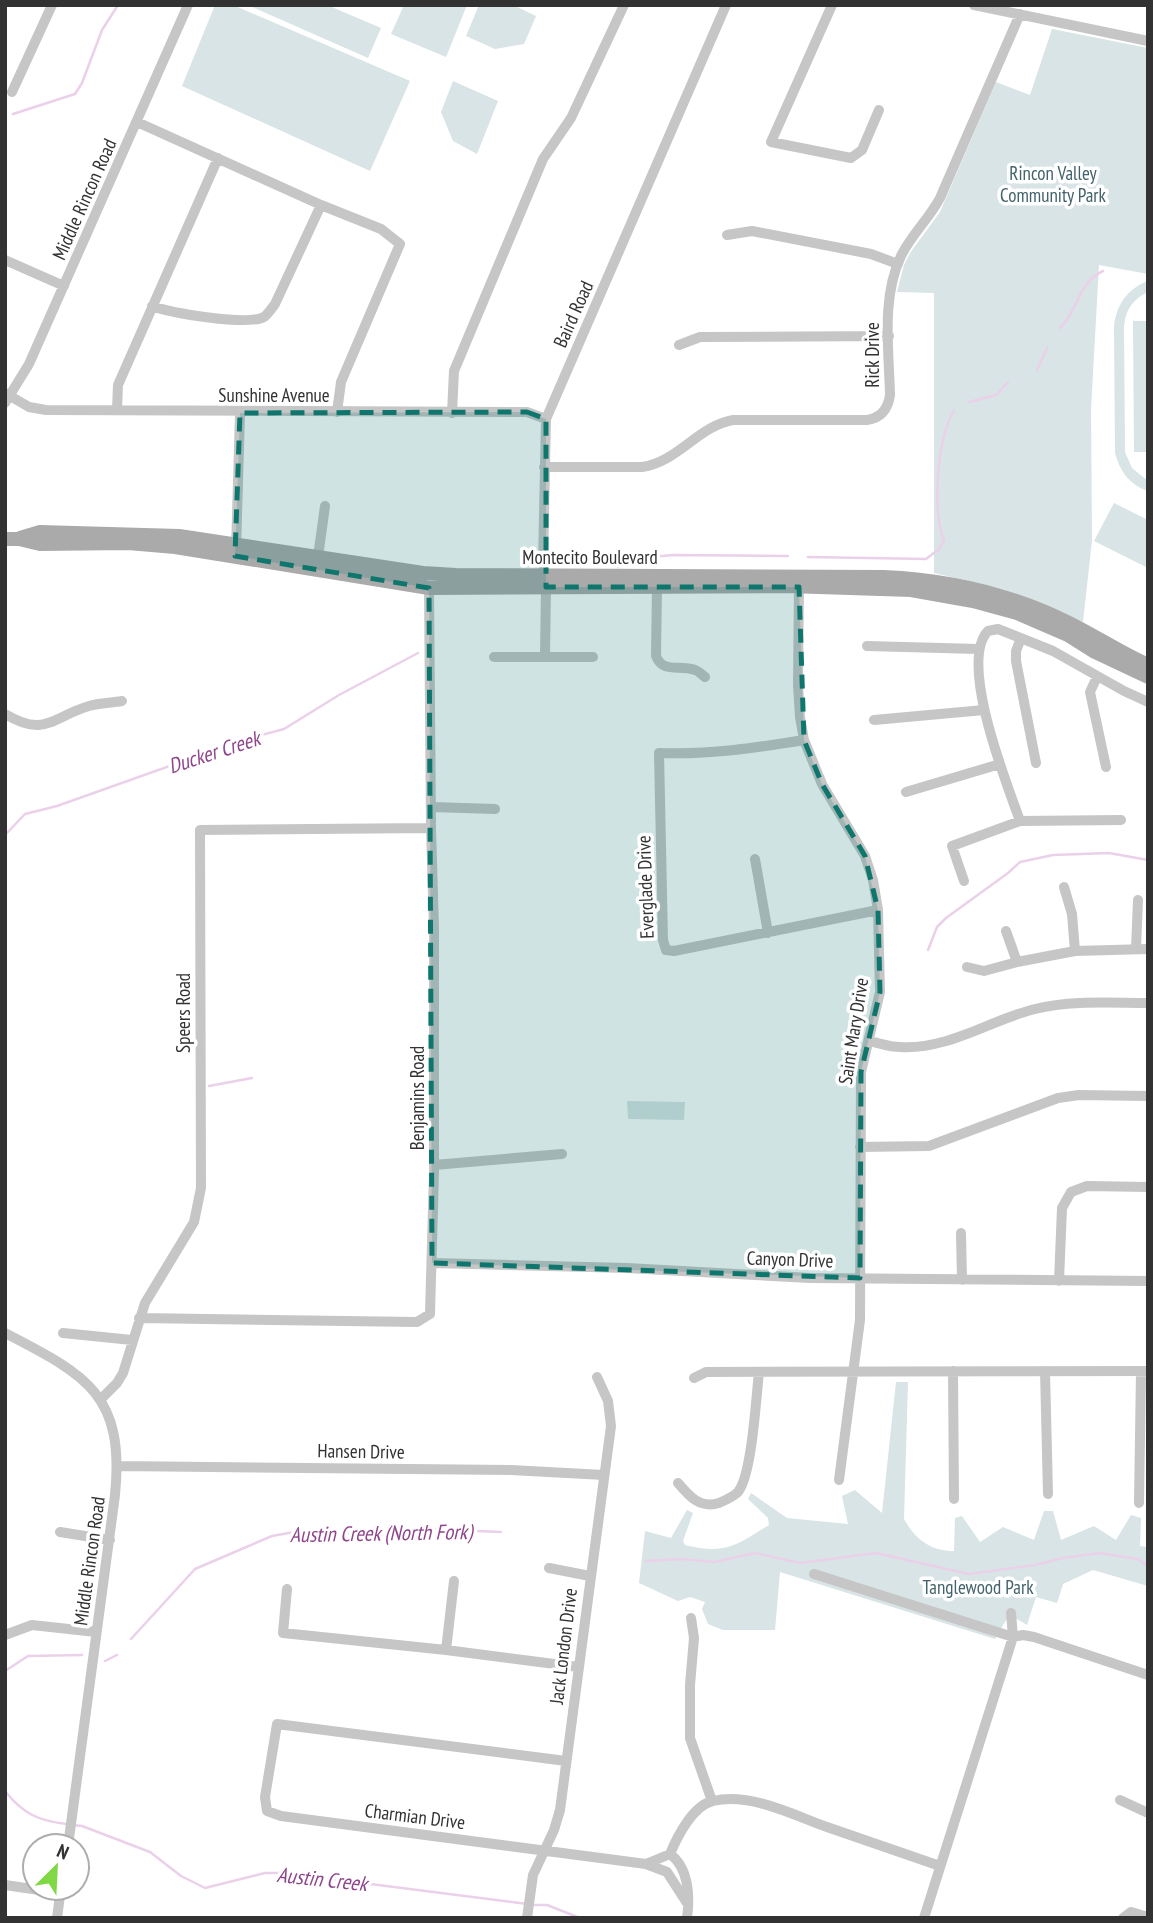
<svg xmlns="http://www.w3.org/2000/svg" width="1153" height="1923" font-family="'PT Sans Narrow',sans-serif">
<style>
.green{fill:#d8e4e5}
.lines{fill:none;stroke-linecap:round;stroke-linejoin:round}
.stream{stroke:#ebd0ea;stroke-width:2.5}
.minor{stroke:#c6c6c6;stroke-width:10}
.major{stroke:#aaa;stroke-width:14}
.marked{fill:#0f766e;fill-opacity:0.2;stroke:#0f766e;stroke-width:5;stroke-dasharray:14 9;stroke-linejoin:round}
.labels{text-anchor:middle;dominant-baseline:central;stroke-width:7;stroke-linejoin:round;paint-order:stroke}
.park-label{font-size:19px;fill:#42636b;stroke:#fff}
.street-label{font-size:19px;fill:#323232;stroke:#fff}
.water-label{font-size:21px;font-style:italic;fill:#8f458b;stroke:#fff}
</style>
<rect width="100%" height="100%" fill="#fff"/>
<path class="green" d="M 215,5 L 233,5 L 410,81 L 370,171 L 182,86 Z
M 248,5 L 327,5 L 381,28 L 368,58 Z
M 404,5 L 467,5 L 446,57 L 391,34 Z
M 479,5 L 513,5 L 536,16 L 524,44 L 495,49 L 466,36 Z
M 1052,29 L 1148,48 L 1148,274 L 1099,265 L 1091,409 L 1092,540 L 1083,622 L 1003,589 L 934,573 L 934,293 L 897,292 L 904,265 L 910,253 L 940,212 L 996,82 L 1030,95 Z
M 453,81 L 498,101 L 477,154 L 453,141 L 441,112 Z
M 1148,281 L 1148,292 C 1133,299 1125,310 1124,327 L 1125,452 L 1132,468 L 1148,481 L 1148,491 C 1130,485 1120,472 1115,453 L 1114,327 C 1116,305 1127,289 1148,281 Z
M 1133,321 L 1148,321 L 1148,452 L 1134,452 Z
M 1114,503 L 1148,520 L 1148,568 L 1094,541 Z
M 627,1101 L 685,1102 L 684,1120 L 628,1119 Z
M 896,1382 L 908,1382 L 904,1519 C 915,1539 930,1551 954,1551 L 955,1518 L 962,1516 L 980,1542 L 1003,1527 L 1034,1540 L 1044,1511 L 1053,1511 L 1061,1540 L 1094,1526 L 1116,1540 L 1131,1515 L 1141,1518 L 1140,1546 L 1148,1547 L 1148,1586 L 1093,1570 L 1063,1584 L 1057,1603 L 1036,1597 L 1027,1625 L 1017,1619 L 1006,1620 L 995,1639 L 780,1572 L 775,1630 L 723,1630 L 708,1624 L 702,1609 L 705,1602 L 690,1597 L 678,1601 L 639,1583 L 645,1531 L 671,1538 L 687,1510 L 693,1513 L 683,1541 L 685,1545 C 726,1555 735,1546 769,1525 L 768,1518 L 748,1499 L 751,1493 L 787,1518 L 848,1524 L 842,1496 L 855,1490 L 882,1513 Z"/>
<g class="lines">
<path class="stream" d="M 13,114 L 75,94 L 82,83 L 102,30 L 118,5
M 1060,328 C 1079,310 1077,283 1103,271
M 1037,370 L 1047,348
M 969,402 L 996,395 L 1008,382
M 808,557 L 926,559 L 939,549 L 944,541 C 932,508 937,440 954,410
M 618,567 L 628,559 L 673,555 L 788,556
M 5,835 L 25,814 L 57,806 L 243,740 L 284,729 L 339,695 L 418,653
M 928,950 L 937,927 L 946,918 L 1008,873 L 1020,862 L 1053,855 L 1109,853 L 1148,860
M 209,1086 L 252,1078
M 646,1561 L 682,1559 L 714,1562 L 755,1553 L 800,1563 L 876,1553 L 969,1574 L 1035,1565 L 1063,1558 L 1100,1553 L 1138,1559 L 1148,1566
M 131,1639 L 195,1569 L 272,1536 L 300,1531 L 384,1535 L 425,1529 L 501,1532
M 105,1661 L 117,1655
M 5,1671 L 28,1656 L 82,1655
M 5,1791 C 23,1814 39,1821 67,1824
M 73,1825 L 82,1826 L 150,1852 L 181,1876 L 205,1888 L 265,1873 L 284,1873 L 527,1904
M 533,1905 L 547,1905 L 580,1918"/>
<path class="minor" d="M 832,5 L 771,142 L 851,158 L 862,150 L 879,110
M 974,5 L 1148,41
M 12,92 L 52,5
M 137,122 L 321,205 L 381,229 L 400,244 L 341,382 L 337,412
M 727,235 L 752,231 L 871,254 L 898,264
M 5,260 L 64,286
M 152,306 C 171,313 247,326 264,317 C 268,314 272,308 275,304 L 321,205
M 679,345 L 700,337 L 889,336
M 5,393 L 29,407 L 46,410 L 527,412 L 546,419
M 5,403 L 29,364 L 188,5
M 117,410 L 118,385 L 218,158
M 452,413 L 454,371 L 459,359 L 543,159 L 571,118 L 624,5
M 544,467 L 642,467 C 678,462 698,426 733,420 L 867,420 C 881,418 888,409 890,395 C 889,350 881,298 901,256 C 911,235 929,219 940,198 L 1020,14
M 236,550 L 240,413
M 318,557 L 325,506
M 657,587 L 656,656 C 663,674 680,664 695,670 C 699,671 702,675 705,677
M 799,587 L 798,685 L 800,717 L 804,740 L 822,784 L 865,856 L 873,880 L 878,910 L 880,992 L 861,1072 L 860,1320 L 839,1480
M 1021,638 L 1016,651 L 1016,661 L 1036,763
M 867,646 L 978,649
M 545,656 L 546,587 L 543,564 L 546,419 L 726,5
M 494,657 L 593,657
M 1097,677 L 1090,692 L 1106,767
M 5,714 C 45,738 52,717 89,706 C 99,703 111,703 122,701
M 874,720 L 984,710
M 804,740 C 755,748 709,755 659,753 L 663,940 L 666,950 L 674,951 L 878,910
M 906,792 L 1000,764
M 431,807 L 495,809
M 1020,821 C 1007,784 958,662 988,631 L 998,629 L 1053,651 L 1124,691 L 1148,702
M 755,859 L 768,933
M 964,881 L 952,846 L 1020,821 L 1121,820
M 1064,887 L 1072,914 L 1075,951
M 1006,931 L 1017,962
M 1136,949 L 1138,900
M 967,967 L 984,971 L 1017,962 L 1075,951 L 1148,949
M 869,1041 C 879,1043 890,1047 900,1047 C 948,1050 990,1020 1035,1009 C 1071,1000 1111,1003 1148,1003
M 860,1147 L 929,1146 L 1058,1098 L 1079,1095 L 1148,1096
M 434,1165 L 562,1154
M 961,1233 L 962,1280
M 432,1263 L 627,1268 L 810,1278 L 1148,1281
M 1059,1281 L 1062,1208 L 1071,1192 L 1087,1186 L 1148,1187
M 139,1318 L 417,1322 L 430,1314 L 434,1172 L 434,929 L 431,828 L 429,588
M 5,1333 C 86,1375 125,1394 115,1495 L 68,1846
M 63,1333 L 132,1340
M 953,1371 L 954,1499
M 1045,1371 L 1048,1494
M 694,1378 L 706,1372 L 1148,1371
M 101,1399 L 117,1383 L 123,1373 L 145,1303 L 194,1222 L 201,1188 L 200,830 L 431,828
M 118,1466 L 511,1470 L 604,1475
M 678,1483 C 689,1496 700,1509 719,1503 C 726,1500 733,1497 738,1492 C 752,1475 756,1398 759,1372
M 1139,1503 L 1141,1371
M 60,1532 L 110,1540
M 549,1568 L 590,1576
M 814,1574 L 1013,1637 L 1023,1635 L 1034,1637 L 1148,1675
M 287,1589 L 283,1633 L 446,1650 L 578,1667
M 691,1618 L 694,1638 L 690,1685 L 690,1738 L 712,1801
M 5,1635 L 32,1625 L 96,1632
M 446,1650 L 454,1581
M 566,1761 L 277,1724 L 265,1797 L 267,1811 L 281,1816 L 646,1864 L 670,1854 C 677,1837 693,1805 713,1801 C 750,1792 793,1815 827,1827 C 865,1840 902,1853 940,1866
M 1120,1800 L 1148,1813
M 670,1854 C 689,1868 690,1897 687,1918
M 646,1864 L 667,1872 L 687,1903
M 5,1885 L 60,1893
M 57,1918 L 61,1888
M 527,1918 L 533,1875 L 554,1830 L 560,1810 L 611,1426 L 608,1401 L 597,1377
M 924,1918 L 1013,1637 L 1011,1613
M 1123,1918 L 1131,1912 L 1148,1917"/>
<path class="major" d="M 20,538 L 40,532 L 179,536 L 423,573 L 456,575 L 884,577 C 949,580 1012,594 1071,624 C 1097,637 1121,653 1148,665
M 5,539 L 19,539 L 40,544 L 128,543 L 175,547 L 429,588 L 788,586 L 911,590 L 973,601 L 1017,613 L 1068,635 L 1095,652 L 1148,677"/>
</g>
<path class="marked" d="M 527,412 L 546,419 L 546,587 L 799,587 L 804,740 L 822,784 L 865,856 L 878,910 L 880,992 L 861,1072 L 860,1278 L 432,1263 L 429,588 L 235,556 L 240,413 Z"/>
<g class="labels">
<g class="park-label">
<text x="1053" y="173">Rincon Valley<tspan x="1053" dy="22">Community Park</tspan></text>
<text x="978" y="1587">Tanglewood Park</text>
</g>
<g class="street-label">
<text transform="translate(84 199) rotate(-66)">Middle Rincon Road</text>
<text transform="translate(573 314) rotate(-66)">Baird Road</text>
<text transform="translate(872 355) rotate(-90)">Rick Drive</text>
<text x="274" y="395">Sunshine Avenue</text>
<text x="590" y="557">Montecito Boulevard</text>
<text transform="translate(645 887) rotate(-92)">Everglade Drive</text>
<text transform="translate(183 1013) rotate(-90)">Speers Road</text>
<text transform="translate(853 1031) rotate(-81)">Saint Mary Drive</text>
<text transform="translate(417 1098) rotate(-90)">Benjamins Road</text>
<text transform="translate(790 1259) rotate(2)">Canyon Drive</text>
<text transform="translate(361 1451) rotate(1)">Hansen Drive</text>
<text transform="translate(89 1561) rotate(-82)">Middle Rincon Road</text>
<text transform="translate(563 1646) rotate(-83)">Jack London Drive</text>
<text transform="translate(415 1816) rotate(7)">Charmian Drive</text>
</g>
<g class="water-label">
<text transform="translate(214 752) rotate(-18)">Ducker Creek</text>
<text transform="translate(381 1533) rotate(-1)">Austin Creek (North Fork)</text>
<text transform="translate(322 1879) rotate(6)">Austin Creek</text>
</g>
</g>
<rect width="1153" height="1923" fill="none" stroke="#323232" stroke-width="14"/>
<g transform="translate(56 1867) rotate(24)"><circle r="33" fill="#ffffff" stroke="#adadad" stroke-width="2"/>
<path d="M0-5L12 26L0 18L-12 26Z" fill="#81d845"/>
<text y="-10" font-size="19" font-weight="bold" text-anchor="middle" fill="#323232">N</text>
</g>
</svg>
